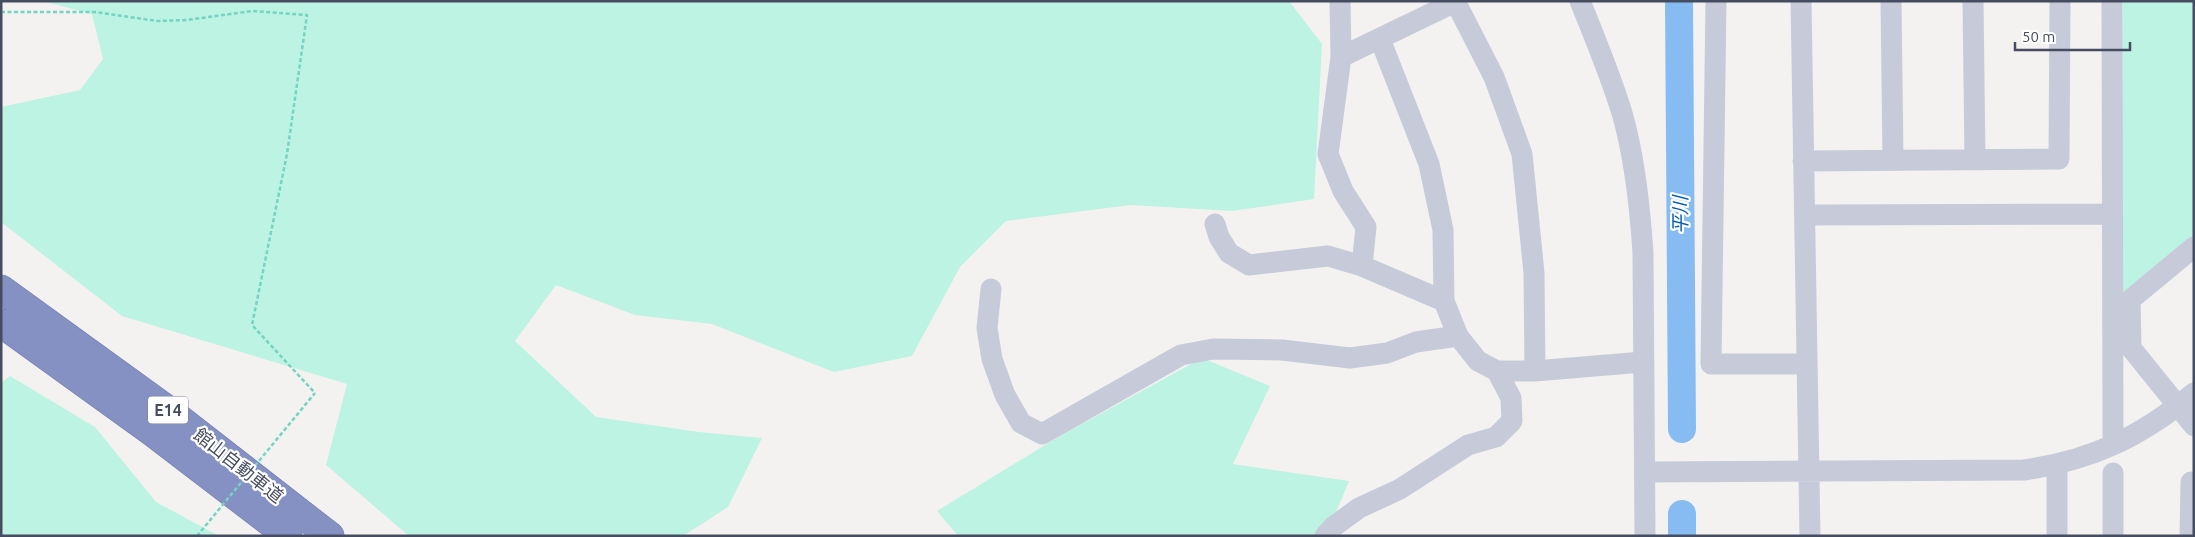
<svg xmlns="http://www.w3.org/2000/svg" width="2195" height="537" font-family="Ubuntu,'Noto Sans JP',sans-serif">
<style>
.green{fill:#bdf3e2}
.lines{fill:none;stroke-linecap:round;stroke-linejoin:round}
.river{stroke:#87bcf3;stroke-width:28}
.highway-casing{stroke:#707baf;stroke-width:29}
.path{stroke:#72d4c1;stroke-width:2.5;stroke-dasharray:4 2.5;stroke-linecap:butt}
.minor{stroke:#c7cbd9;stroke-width:21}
.highway{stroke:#8591c3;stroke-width:28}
.path-bridge{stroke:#72d4c1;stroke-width:2.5;stroke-dasharray:4 2.5;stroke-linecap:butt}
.labels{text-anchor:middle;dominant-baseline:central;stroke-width:4.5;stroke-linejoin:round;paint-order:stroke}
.shield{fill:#fff;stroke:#7e8290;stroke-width:1}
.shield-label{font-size:16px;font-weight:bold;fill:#474d60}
.street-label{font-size:18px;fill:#474d60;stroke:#fff}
.water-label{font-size:19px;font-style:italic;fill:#015bb9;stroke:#fff}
</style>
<rect width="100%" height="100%" fill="#f3f2f1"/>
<path class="green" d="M 42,1 L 1289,1 L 1322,44 L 1314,199 L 1232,211 L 1130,205 L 1006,221 L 960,267 L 912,356 L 834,372 L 712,324 L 635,315 L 556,285 L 515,341 L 596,417 L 699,432 L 762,438 L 728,507 L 683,536 L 409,536 L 326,465 L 347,384 L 122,316 L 1,222 L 1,107 L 80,90 L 103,59 L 92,14 Z
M 2123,1 L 2194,1 L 2194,238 L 2121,297 Z
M 1202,358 L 1270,386 L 1233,464 L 1349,481 L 1326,536 L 958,536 L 937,511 L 1060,436 Z
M 10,376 L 95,427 L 156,502 L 219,536 L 1,536 L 1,383 Z"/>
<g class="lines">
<path class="river" d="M 1679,1 L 1682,429
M 1682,514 L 1682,536"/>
<g class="highway-casing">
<path id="highway" d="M 1,289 L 168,410 L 330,536
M 1,323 L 152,432 L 288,536"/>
</g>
<path class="path" d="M 1,12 L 95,12 L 157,21 L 187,20 L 252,11 L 307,15 L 287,154 L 252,325 L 315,393"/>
<path class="minor" d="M 1340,1 L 1341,57 L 1328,154 L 1343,191 L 1366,227 L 1362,266 L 1444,301 L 1458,336 L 1478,361 L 1497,371 L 1535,371 L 1643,362
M 1455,1 L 1494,77 L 1522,154 L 1534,273 L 1535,371
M 1580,1 C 1595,38 1610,74 1622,113 C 1635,158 1640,207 1643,253 L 1645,536
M 1716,1 L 1711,364 L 1807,364
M 1801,1 L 1810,536
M 1891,1 L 1893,160
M 1973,1 L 1975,159
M 2112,1 L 2113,435
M 1380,39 L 1429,164 L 1443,230 L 1444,301
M 1341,57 L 1457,1
M 1803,161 L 2059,159 L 2060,1
M 1816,215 L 2112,214
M 1215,224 L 1219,237 L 1229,253 L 1249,265 L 1328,256 L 1362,266
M 2194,247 L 2130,300 L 2131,348 L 2194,426
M 991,289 L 987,328 L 992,359 L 1005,395 L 1021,423 L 1042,434 L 1181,355 L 1213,349 L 1282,350 L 1350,358 L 1387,353 L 1416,342 L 1458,336
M 1645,472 L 2024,470 C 2093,460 2140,437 2194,393
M 1325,536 L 1333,527 L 1359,508 L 1400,489 L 1468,445 L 1496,437 L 1512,421 L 1511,398 L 1497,371
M 2057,536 L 2057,464
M 2113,536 L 2113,473
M 2190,536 L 2191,482 L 2194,482"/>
<use href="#highway" class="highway"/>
<path class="path-bridge" d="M 197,536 L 315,393"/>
</g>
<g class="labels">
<rect class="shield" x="148" y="396.5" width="40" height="27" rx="4"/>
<g class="shield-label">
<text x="168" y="410">E14</text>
</g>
<g class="street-label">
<text transform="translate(239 465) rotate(38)">館山自動車道</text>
</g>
<g class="water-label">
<text transform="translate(1680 215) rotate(-90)">平川</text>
</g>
</g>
<rect width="2195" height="537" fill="none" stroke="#474d60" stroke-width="5"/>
<path d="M2015 42v8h115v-8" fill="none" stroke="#474d60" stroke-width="2.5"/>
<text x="2022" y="42" font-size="15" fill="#474d60" stroke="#ffffff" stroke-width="4" paint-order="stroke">50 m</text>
</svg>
